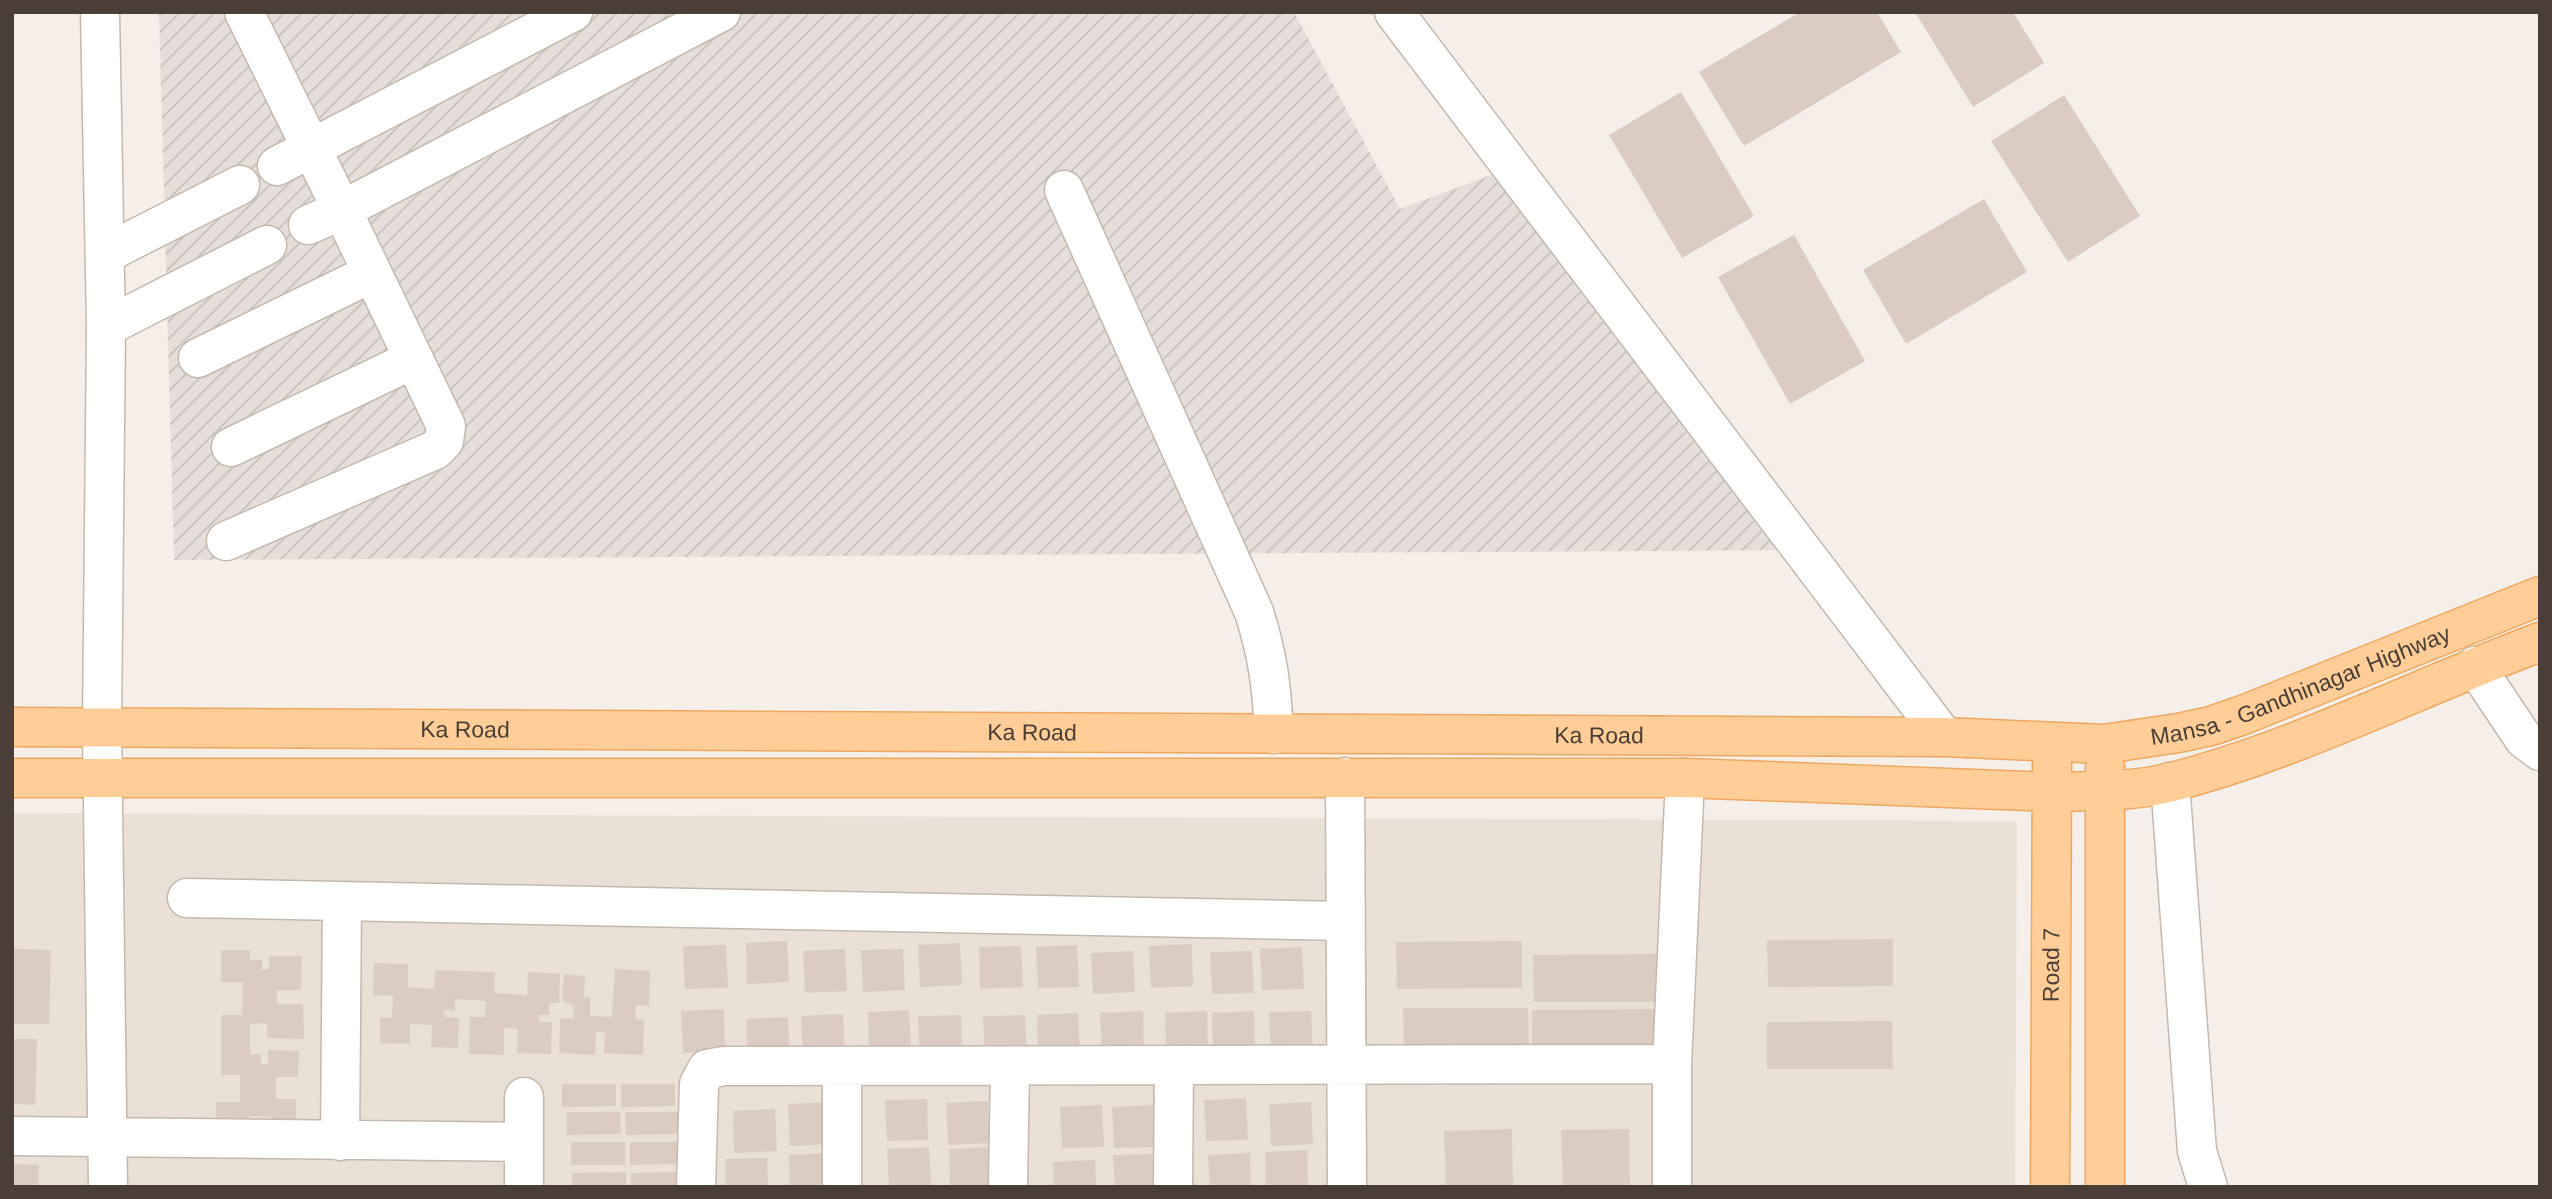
<svg xmlns="http://www.w3.org/2000/svg" width="2552" height="1199" font-family="Helvetica,sans-serif">
<style>
.residential{fill:#eae0d6}
.industrial{fill:url(#industrial-furrows)}
.building{fill:#dbcbc0}
.lines{fill:none;stroke-linecap:round;stroke-linejoin:round}
.minor-casing{stroke:#c5b8ad;stroke-width:41}
.major-casing{stroke:#eea75e;stroke-width:41}
.minor{stroke:#fff;stroke-width:38}
.major{stroke:#ffce98;stroke-width:38}
.labels{text-anchor:middle;dominant-baseline:central;stroke-width:5;stroke-linejoin:round;paint-order:stroke}
.street-label{font-size:23px;fill:#4a3e36;stroke:#fff}
</style>
<defs>
<pattern id="industrial-furrows" width="10" height="10" patternUnits="userSpaceOnUse" patternTransform="scale(1.75)"><rect width="10" height="10" fill="#e5deda"/><path d="M-1 1l2-2M0 10L10 0M9 11l2-2" fill="none" stroke="#c6c0bc"/></pattern>
</defs>
<rect width="100%" height="100%" fill="#f6efe9"/>
<path class="residential" d="M 12,813 L 2017,821 L 2015,1187 L 12,1187 Z"/>
<path class="industrial" d="M 159,12 L 1294,12 L 1400,209 L 1499,172 L 1807,550 L 174,560 Z"/>
<path class="building" d="M 1800,12 L 1877,12 L 1901,52 L 1744,146 L 1699,72 Z
M 1915,12 L 2013,12 L 2044,63 L 1973,107 Z
M 1681,92 L 1754,216 L 1682,258 L 1609,135 Z
M 2064,95 L 2140,216 L 2068,262 L 1991,141 Z
M 1984,199 L 2027,272 L 1906,344 L 1863,270 Z
M 1794,235 L 1865,361 L 1790,404 L 1718,277 Z
M 1893,939 L 1893,986 L 1768,987 L 1767,940 Z
M 787,941 L 789,982 L 747,984 L 746,943 Z
M 1522,941 L 1522,988 L 1397,989 L 1396,942 Z
M 960,943 L 962,985 L 920,987 L 918,945 Z
M 1192,944 L 1193,986 L 1151,988 L 1149,946 Z
M 726,945 L 728,988 L 685,989 L 683,946 Z
M 1077,945 L 1079,987 L 1038,988 L 1036,947 Z
M 1021,946 L 1023,987 L 980,989 L 979,947 Z
M 1302,947 L 1304,989 L 1262,990 L 1260,949 Z
M 12,949 L 51,950 L 49,1024 L 12,1024 Z
M 845,949 L 847,991 L 805,993 L 803,951 Z
M 903,949 L 905,990 L 863,992 L 861,950 Z
M 221,950 L 250,950 L 250,960 L 262,960 L 262,970 L 269,969 L 269,956 L 302,956 L 301,990 L 277,990 L 277,1004 L 303,1004 L 304,1039 L 267,1038 L 267,1023 L 250,1024 L 250,1054 L 261,1054 L 261,1064 L 268,1064 L 268,1050 L 299,1051 L 298,1077 L 276,1077 L 276,1099 L 296,1099 L 296,1129 L 271,1129 L 271,1117 L 249,1116 L 249,1136 L 216,1136 L 216,1102 L 240,1102 L 240,1075 L 221,1075 L 221,1015 L 242,1015 L 243,982 L 221,982 Z
M 1133,951 L 1135,992 L 1093,994 L 1091,953 Z
M 1252,951 L 1254,993 L 1212,994 L 1210,952 Z
M 1658,954 L 1659,1002 L 1534,1002 L 1533,955 Z
M 374,963 L 408,964 L 408,987 L 434,989 L 435,970 L 495,972 L 494,993 L 527,995 L 528,972 L 560,974 L 559,1003 L 549,1003 L 549,1015 L 539,1015 L 539,1022 L 552,1022 L 551,1054 L 517,1053 L 518,1029 L 504,1028 L 504,1055 L 469,1054 L 470,1017 L 485,1017 L 486,1001 L 455,999 L 455,1011 L 444,1010 L 445,1017 L 459,1018 L 458,1048 L 431,1047 L 432,1025 L 410,1024 L 410,1044 L 380,1043 L 380,1018 L 392,1018 L 393,996 L 373,995 Z
M 615,969 L 650,971 L 649,1006 L 636,1005 L 635,1019 L 644,1020 L 643,1055 L 604,1053 L 605,1033 L 596,1032 L 595,1055 L 559,1053 L 560,1018 L 573,1019 L 574,1006 L 562,1001 L 564,974 L 585,976 L 584,997 L 590,997 L 590,1016 L 612,1017 Z
M 1403,1008 L 1528,1008 L 1529,1055 L 1404,1056 Z
M 724,1009 L 725,1051 L 683,1053 L 681,1011 Z
M 1657,1009 L 1657,1056 L 1532,1057 L 1532,1010 Z
M 909,1010 L 911,1051 L 869,1053 L 868,1012 Z
M 1143,1011 L 1144,1053 L 1102,1055 L 1100,1013 Z
M 1207,1011 L 1208,1053 L 1166,1055 L 1165,1013 Z
M 1254,1011 L 1255,1053 L 1213,1055 L 1212,1013 Z
M 1311,1011 L 1313,1052 L 1271,1054 L 1269,1012 Z
M 1078,1013 L 1080,1055 L 1038,1056 L 1037,1015 Z
M 843,1014 L 845,1056 L 803,1057 L 801,1016 Z
M 961,1015 L 962,1056 L 920,1058 L 918,1016 Z
M 1025,1015 L 1027,1056 L 985,1058 L 983,1016 Z
M 788,1017 L 790,1059 L 748,1060 L 746,1019 Z
M 1892,1021 L 1893,1069 L 1767,1069 L 1767,1022 Z
M 12,1039 L 37,1039 L 35,1105 L 12,1104 Z
M 562,1084 L 616,1084 L 616,1106 L 562,1107 Z
M 621,1084 L 675,1084 L 675,1106 L 621,1107 Z
M 1246,1098 L 1248,1140 L 1206,1141 L 1204,1100 Z
M 927,1099 L 928,1140 L 887,1141 L 885,1100 Z
M 988,1101 L 990,1143 L 948,1145 L 946,1103 Z
M 830,1102 L 832,1144 L 790,1146 L 788,1104 Z
M 1311,1102 L 1313,1144 L 1271,1146 L 1269,1104 Z
M 1102,1105 L 1104,1147 L 1062,1148 L 1060,1107 Z
M 1154,1105 L 1155,1147 L 1114,1148 L 1112,1107 Z
M 775,1109 L 777,1151 L 734,1153 L 733,1111 Z
M 567,1112 L 620,1112 L 621,1134 L 567,1135 Z
M 625,1112 L 679,1112 L 680,1134 L 626,1135 Z
M 1512,1129 L 1513,1187 L 1446,1187 L 1444,1131 Z
M 1629,1129 L 1630,1187 L 1563,1187 L 1561,1130 Z
M 571,1142 L 625,1142 L 625,1165 L 571,1165 Z
M 630,1142 L 684,1142 L 684,1164 L 630,1165 Z
M 929,1147 L 931,1187 L 889,1187 L 887,1149 Z
M 991,1147 L 993,1187 L 950,1187 L 949,1149 Z
M 1307,1150 L 1308,1187 L 1266,1187 L 1265,1152 Z
M 831,1153 L 832,1187 L 790,1187 L 789,1155 Z
M 1250,1153 L 1251,1187 L 1210,1187 L 1208,1155 Z
M 1155,1154 L 1157,1187 L 1115,1187 L 1113,1155 Z
M 767,1158 L 768,1187 L 726,1187 L 725,1159 Z
M 1095,1160 L 1096,1187 L 1054,1187 L 1053,1162 Z
M 12,1164 L 39,1165 L 38,1187 L 12,1187 Z
M 626,1172 L 626,1187 L 572,1187 L 572,1173 Z
M 685,1172 L 685,1187 L 631,1187 L 631,1173 Z"/>
<g class="lines">
<g class="minor-casing">
<path id="minor" d="M 100,12 L 106,327 L 102,727 L 108,1187
M 1394,12 L 1944,737
M 277,166 L 573,12
M 1064,190 L 1254,612 C 1268,656 1272,688 1274,734
M 308,225 L 342,210 L 721,12
M 105,254 L 240,185
M 106,327 L 267,245
M 198,358 L 372,273
M 231,447 L 414,359
M 226,541 L 435,450 L 444,441 L 446,426 L 342,210 L 244,12
M 2475,666 L 2524,739 L 2540,751
M 1345,777 L 1347,1187
M 2170,782 L 2197,1151 L 2208,1187
M 187,898 L 1345,921
M 842,1066 L 842,1187
M 524,1097 L 524,1187
M 12,1136 L 524,1142
M 340,1141 L 342,902
M 696,1187 L 699,1084 L 707,1069 L 724,1066 L 1672,1064
M 1008,1187 L 1010,1067
M 1173,1187 L 1174,1067
M 1672,1187 L 1672,1064 L 1685,778"/>
</g>
<g class="major-casing">
<g id="major">
<path id="s1" d="M 12,727 L 1944,737 L 2104,744 L 2178,733 L 2211,726 L 2243,715 L 2540,596"/>
<path d="M 12,778 L 1685,778 L 2051,792 C 2091,791 2133,792 2172,782 C 2297,750 2419,687 2540,642"/>
<path id="s2" d="M 2050,1187 L 2052,765"/>
<path d="M 2105,1187 L 2105,767"/>
</g>
</g>
<use href="#minor" class="minor"/>
<use href="#major" class="major"/>
</g>
<g class="labels">
<g class="street-label">
<text stroke="none"><textPath href="#s1" startOffset="2298">Mansa - Gandhinagar Highway</textPath></text>
<text stroke="none"><textPath href="#s1" startOffset="453">Ka Road</textPath></text>
<text stroke="none"><textPath href="#s1" startOffset="1020">Ka Road</textPath></text>
<text stroke="none"><textPath href="#s1" startOffset="1587">Ka Road</textPath></text>
<text stroke="none"><textPath href="#s2" startOffset="222">Road 7</textPath></text>
</g>
</g>
<rect width="2552" height="1199" fill="none" stroke="#4a3e36" stroke-width="28"/>
</svg>
